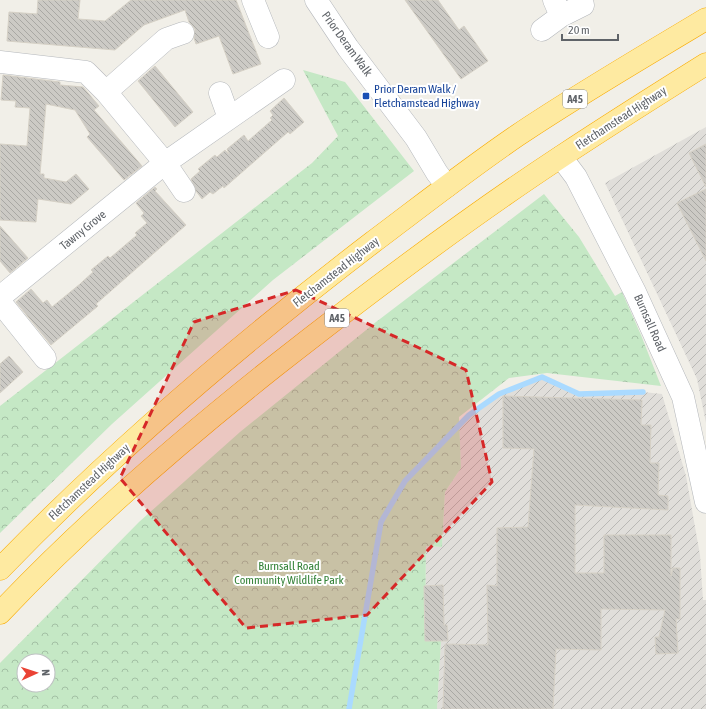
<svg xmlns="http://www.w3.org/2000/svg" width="706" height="709" font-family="'Asap Condensed',sans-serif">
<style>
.industrial{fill:url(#industrial-furrows)}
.forest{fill:url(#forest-crowns);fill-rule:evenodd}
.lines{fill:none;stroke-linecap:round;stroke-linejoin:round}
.stream{stroke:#aadaff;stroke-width:5.5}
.building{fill:url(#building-back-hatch);stroke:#d6d1c6}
.minor-casing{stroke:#b5b8bc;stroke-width:23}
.trunk-casing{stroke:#f9ab00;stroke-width:23}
.minor{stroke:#fff;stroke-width:22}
.trunk{stroke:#feeaa1;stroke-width:22}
.marked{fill:#d62828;fill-opacity:0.2;stroke:#d62828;stroke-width:3;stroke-dasharray:8 5;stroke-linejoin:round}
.transit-dot{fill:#1a4fb4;stroke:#fff;stroke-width:1.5}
.labels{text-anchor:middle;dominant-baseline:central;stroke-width:4;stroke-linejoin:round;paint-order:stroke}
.shield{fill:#fff;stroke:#8f9295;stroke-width:1}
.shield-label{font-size:11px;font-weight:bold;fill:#5f6368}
.street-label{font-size:12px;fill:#5f6368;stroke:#fff}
.transit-label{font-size:12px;fill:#164399;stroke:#fff;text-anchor:start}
.park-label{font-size:12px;fill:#348238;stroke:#fff}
</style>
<defs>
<pattern id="industrial-furrows" width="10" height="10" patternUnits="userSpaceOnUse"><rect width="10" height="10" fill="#e0deda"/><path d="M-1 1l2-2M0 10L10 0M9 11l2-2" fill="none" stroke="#b9b8b5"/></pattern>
<pattern id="forest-crowns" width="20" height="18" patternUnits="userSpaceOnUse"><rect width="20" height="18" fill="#c5e8c5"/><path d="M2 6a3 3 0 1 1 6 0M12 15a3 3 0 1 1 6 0" fill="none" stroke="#a3c0a4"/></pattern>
<pattern id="building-back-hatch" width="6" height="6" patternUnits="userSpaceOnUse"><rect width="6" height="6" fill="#cccac5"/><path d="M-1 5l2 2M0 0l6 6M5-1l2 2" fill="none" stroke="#a9a8a4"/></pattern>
</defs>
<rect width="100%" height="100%" fill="#f1efe8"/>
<path class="industrial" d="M 706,127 L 706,423 L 697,379 L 605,183 Z
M 542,377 L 579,394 L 643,392 L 662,394 L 686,476 L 700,555 L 703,600 L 706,600 L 706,709 L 437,709 L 441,640 L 425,638 L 426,546 L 442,547 L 445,492 L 461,468 L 459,425 L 469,415 L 499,394 Z"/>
<path class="forest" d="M 303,70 L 345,82 L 414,171 L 273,280 L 112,424 L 0,533 L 0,406 L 312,163 L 338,136 Z
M 544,194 L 579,237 L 615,296 L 622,292 L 641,335 L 661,386 L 547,373 L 509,378 L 459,417 L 461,468 L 445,492 L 442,547 L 426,546 L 425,638 L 441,640 L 437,709 L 0,709 L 0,663 L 139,522 L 240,432 L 376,322 ZM 24,661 L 48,661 L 48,685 L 24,685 Z"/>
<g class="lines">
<path class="stream" d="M 349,709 L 381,522 L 405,481 L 469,415 L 499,394 L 542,377 L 579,394 L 643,392"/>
</g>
<path class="building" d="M 38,0 L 80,0 L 78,19 L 105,21 L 131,0 L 236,0 L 261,64 L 233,74 L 219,36 L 196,44 L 194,38 L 195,29 L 189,22 L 185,10 L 144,25 L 115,50 L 7,41 L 9,12 L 37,14 Z
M 405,0 L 438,0 L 459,30 L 464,26 L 488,61 L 461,79 Z
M 155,66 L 193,112 L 175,127 L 138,81 Z
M 3,75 L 60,82 L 60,85 L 83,87 L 99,106 L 94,110 L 142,166 L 124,180 L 87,137 L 90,134 L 75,110 L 46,104 L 40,174 L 44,174 L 44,178 L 66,182 L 76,174 L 89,189 L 71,204 L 38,199 L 36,222 L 0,220 L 0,144 L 27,146 L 30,108 L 15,107 L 16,101 L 1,100 Z
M 284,98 L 304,122 L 290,134 L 288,132 L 224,188 L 223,186 L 213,194 L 210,192 L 202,199 L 196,191 L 191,179 L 200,171 L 198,169 L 215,155 L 217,157 L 225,150 L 229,154 L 227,149 L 244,135 L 248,141 L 272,120 L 270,118 L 273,115 L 270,111 Z
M 706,144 L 706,187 L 689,153 Z
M 155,187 L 157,189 L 155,191 L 186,225 L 96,304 L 98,306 L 51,345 L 16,302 L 31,289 L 43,303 L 47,300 L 52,307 L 80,284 L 93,272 L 91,270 L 108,256 L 110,258 L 137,235 L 135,233 L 147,223 L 141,216 L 144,213 L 136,203 Z
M 706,189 L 706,261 L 677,203 Z
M 0,226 L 28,258 L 10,273 L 0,261 Z
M 9,356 L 23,372 L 0,393 L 0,364 Z
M 503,396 L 642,400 L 641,425 L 651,425 L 650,463 L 659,463 L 658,495 L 668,496 L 668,510 L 575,505 L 575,573 L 604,573 L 604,535 L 671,535 L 671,576 L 673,568 L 680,568 L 680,619 L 676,619 L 678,653 L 656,654 L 655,637 L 659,637 L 665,610 L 601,609 L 601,650 L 556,649 L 553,709 L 443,709 L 445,644 L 488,645 L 487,585 L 497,586 L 497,528 L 528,527 L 534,449 L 503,448 Z
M 443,585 L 444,625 L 447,625 L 448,641 L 425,641 L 424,586 Z"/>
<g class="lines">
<g class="minor-casing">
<path id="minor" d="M 253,0 L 268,37
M 316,0 L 348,48 L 416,138 L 437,173 L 447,186
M 554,0 L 561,16 L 583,5
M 542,30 L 561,16
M 0,62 L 86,72 L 106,92 L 165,163 L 184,191
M 106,92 L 166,39 L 183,33
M 220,93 L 229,118
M 561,157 L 576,177 L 635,292 L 683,397 L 706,502
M 0,297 L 165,163 L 284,80
M 0,302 L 45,358"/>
</g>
<g class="trunk-casing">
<path id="trunk" d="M 0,569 C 115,450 241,343 373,242 C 421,206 468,169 518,135 C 579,94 643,57 706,19
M 0,613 C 85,523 178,443 275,366 C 368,293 463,221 562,156 C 609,125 658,94 706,64"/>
</g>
<use href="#minor" class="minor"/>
<use href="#trunk" class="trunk"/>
</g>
<path class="marked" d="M 296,290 L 466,370 L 492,482 L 367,615 L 246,628 L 120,478 L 194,322 Z"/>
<rect class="transit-dot" x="362" y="92" width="8" height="8" rx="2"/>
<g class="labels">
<g class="shield">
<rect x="563" y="90" width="24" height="18" rx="3"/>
<rect x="325" y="309" width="24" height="18" rx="3"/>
</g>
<g class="shield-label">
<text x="575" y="99">A45</text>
<text x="337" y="318">A45</text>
</g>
<g class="street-label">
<text transform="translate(347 44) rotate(54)">Prior Deram Walk</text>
<text transform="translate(621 118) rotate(-33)">Fletchamstead Highway</text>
<text transform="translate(83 230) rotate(-39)">Tawny Grove</text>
<text transform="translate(336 272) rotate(-38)">Fletchamstead Highway</text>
<text transform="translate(650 323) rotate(66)">Burnsall Road</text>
<text transform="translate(89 482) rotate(-43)">Fletchamstead Highway</text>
</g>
<g class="transit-label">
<text x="374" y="89">Prior Deram Walk /<tspan x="374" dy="14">Fletchamstead Highway</tspan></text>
</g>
<g class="park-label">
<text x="289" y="566">Burnsall Road<tspan x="289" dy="14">Community Wildlife Park</tspan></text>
</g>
</g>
<g transform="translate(36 673) rotate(87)"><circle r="19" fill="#ffffff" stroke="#bfc1c3"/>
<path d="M0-3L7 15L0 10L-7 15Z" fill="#ea4335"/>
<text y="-6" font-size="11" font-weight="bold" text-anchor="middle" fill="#5f6368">N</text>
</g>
<path d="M562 34v6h56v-6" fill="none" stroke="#5f6368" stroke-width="2"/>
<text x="568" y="34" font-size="12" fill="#5f6368" stroke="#ffffff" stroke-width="3" paint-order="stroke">20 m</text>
</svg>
